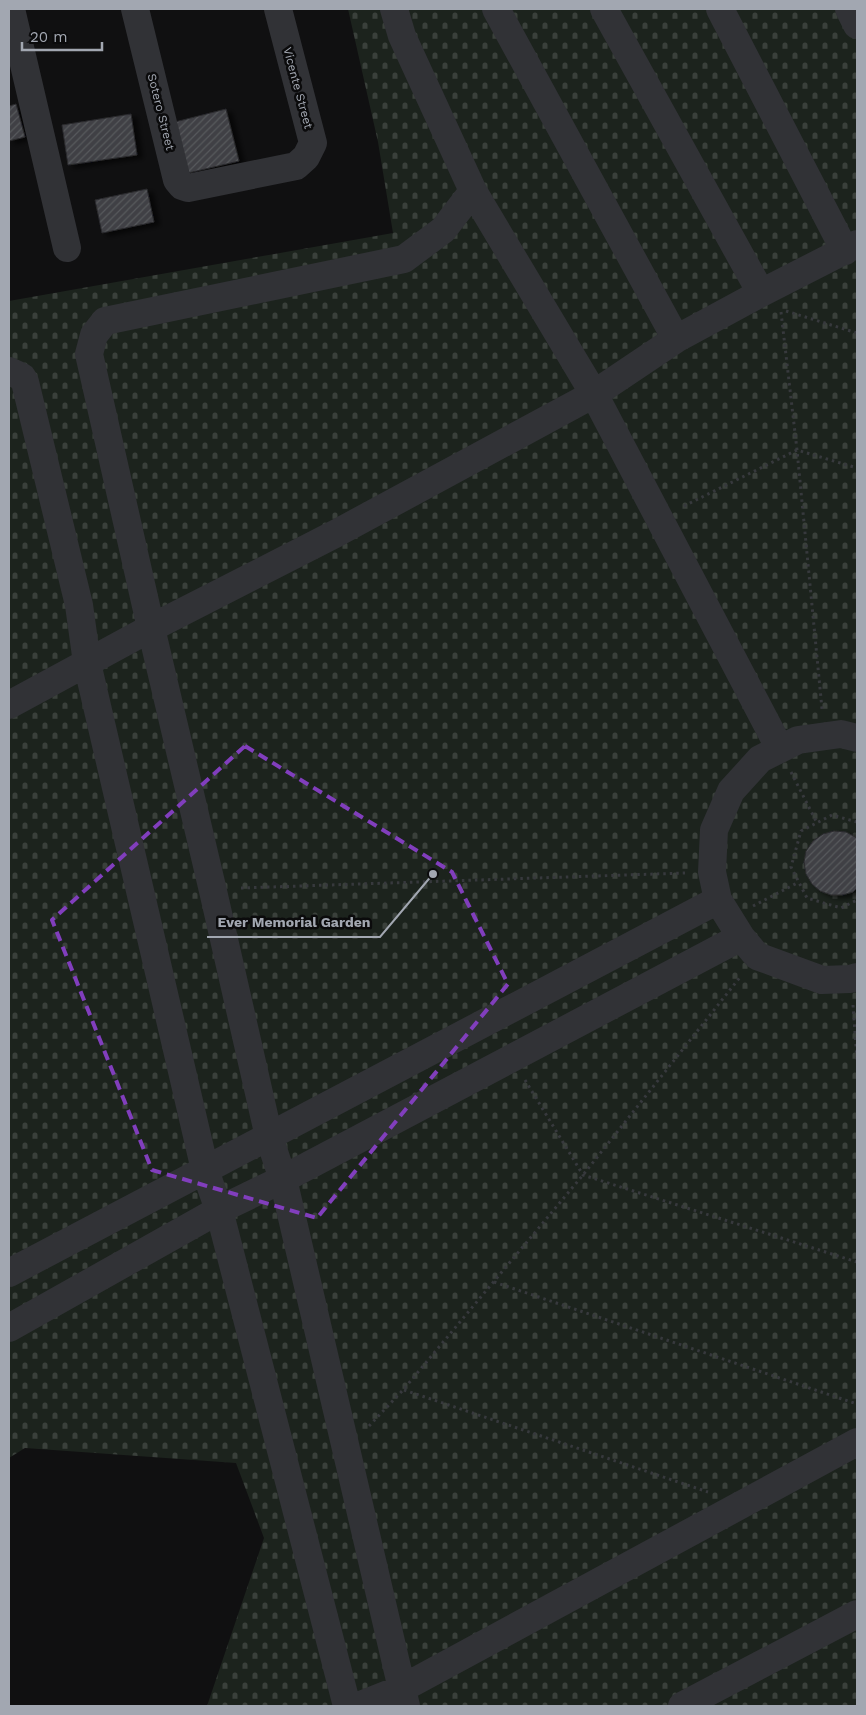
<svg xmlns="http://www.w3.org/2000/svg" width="866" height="1715" font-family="'Work Sans',sans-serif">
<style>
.cemetery{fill:url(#cemetery-stones)}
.building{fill:url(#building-hatch);stroke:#2a2a2d;filter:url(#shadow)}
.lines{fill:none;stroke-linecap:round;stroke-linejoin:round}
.path{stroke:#37393d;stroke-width:3;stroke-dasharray:2.5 4;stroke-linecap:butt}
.minor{stroke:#313236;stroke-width:28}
.marked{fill:none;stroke:#813ebd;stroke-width:4;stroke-dasharray:10 6;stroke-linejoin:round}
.labels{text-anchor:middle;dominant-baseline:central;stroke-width:5;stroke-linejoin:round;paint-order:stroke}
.street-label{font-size:12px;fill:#a2a7b1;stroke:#0b0b0c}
.leader{fill:none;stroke:#a2a7b1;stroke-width:2}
.callout-dot{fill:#a2a7b1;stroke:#0b0b0c;stroke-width:2}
.callout-label{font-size:14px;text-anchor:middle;font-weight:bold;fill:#a2a7b1;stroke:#0b0b0c;stroke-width:5;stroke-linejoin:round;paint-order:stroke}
</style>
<defs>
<pattern id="cemetery-stones" width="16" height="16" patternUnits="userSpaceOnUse" patternTransform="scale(1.25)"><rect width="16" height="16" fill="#1c231d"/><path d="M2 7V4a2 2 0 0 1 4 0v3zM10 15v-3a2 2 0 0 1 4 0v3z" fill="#3a403b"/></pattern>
<pattern id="building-hatch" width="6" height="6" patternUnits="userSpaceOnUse" patternTransform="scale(1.25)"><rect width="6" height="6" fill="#3f4044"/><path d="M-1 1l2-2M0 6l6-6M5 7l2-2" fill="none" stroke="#58595d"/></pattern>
<filter id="shadow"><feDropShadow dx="5.5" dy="3" stdDeviation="2.5" flood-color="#0009"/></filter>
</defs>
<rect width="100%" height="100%" fill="#101011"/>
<path class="cemetery" d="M 348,9 L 857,9 L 857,1706 L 207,1706 L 264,1538 L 236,1463 L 25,1448 L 9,1458 L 9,301 L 393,233 L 378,142 Z"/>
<path class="building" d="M 16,104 L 25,137 L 9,141 L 9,106 Z
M 226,109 L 239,161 L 184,174 L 171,123 Z
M 131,114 L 137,155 L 68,165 L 62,125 Z
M 147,189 L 154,222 L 102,233 L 95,200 Z
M 834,831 L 846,832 L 857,838 L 857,888 L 853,892 L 842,895 L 831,895 L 820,891 L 812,884 L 806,874 L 804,862 L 806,851 L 813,841 L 823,834 Z"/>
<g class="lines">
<path class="path" d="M 786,311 L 857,333
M 781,312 L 797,450 L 822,709
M 684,506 L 797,450 L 857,468
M 791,772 L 817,823
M 857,822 L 832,815 L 801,831 L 791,867 L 807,898 L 841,908 L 857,900
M 241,888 L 685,873
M 753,906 L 799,882
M 853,1005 L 857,1060
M 525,1080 L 583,1175 L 857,1262
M 494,1282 L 857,1404
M 404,1390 L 708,1492
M 369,1426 L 403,1390 L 583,1175 L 741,976"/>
<path class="minor" d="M 11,9 L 67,248
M 135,9 L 177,180 L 182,186 L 188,188 L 296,166 L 306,157 L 313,143 L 278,9
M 394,9 L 402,36 L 473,191 L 594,394 L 780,749
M 496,9 L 676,339
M 604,9 L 761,293
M 720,9 L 845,251
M 849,9 L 857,25
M 9,371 L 22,377 L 25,382 L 79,605 L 87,663 L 205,1170 L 219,1210 L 347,1706
M 9,705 L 151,628 L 335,534 L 594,394 L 676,339 L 761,293 L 857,244
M 857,738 L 841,734 L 798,740 L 760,759 L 731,791 L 714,830 L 712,872 L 718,900 L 741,937 L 757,956 L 822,980 L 850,979 L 857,977
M 9,1273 L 718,900
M 9,1328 L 219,1210 L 283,1179 L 741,937
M 358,1706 L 401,1689 L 857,1442
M 406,1706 L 283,1179 L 269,1137 L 213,891 L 151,628 L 89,354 L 94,335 L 105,321 L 404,259 L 443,230 L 473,191
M 682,1706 L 857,1614"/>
</g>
<path class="marked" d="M 245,746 L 452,872 L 508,984 L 317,1218 L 152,1170 L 52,920 Z"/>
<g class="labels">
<g class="street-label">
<text transform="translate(298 88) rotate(75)">Vicente Street</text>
<text transform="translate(161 112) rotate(76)">Sotero Street</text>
</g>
</g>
<path class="leader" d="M433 874L380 937H207"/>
<circle class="callout-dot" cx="433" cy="874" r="5"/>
<g class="callout-label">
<text x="294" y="927">Ever Memorial Garden</text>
</g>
<rect width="866" height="1715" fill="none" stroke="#a2a7b1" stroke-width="20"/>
<path d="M22 42v8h80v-8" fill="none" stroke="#a2a7b1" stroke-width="2.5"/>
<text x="30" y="42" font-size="15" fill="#a2a7b1" stroke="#0b0b0c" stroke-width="4" paint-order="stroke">20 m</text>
</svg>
